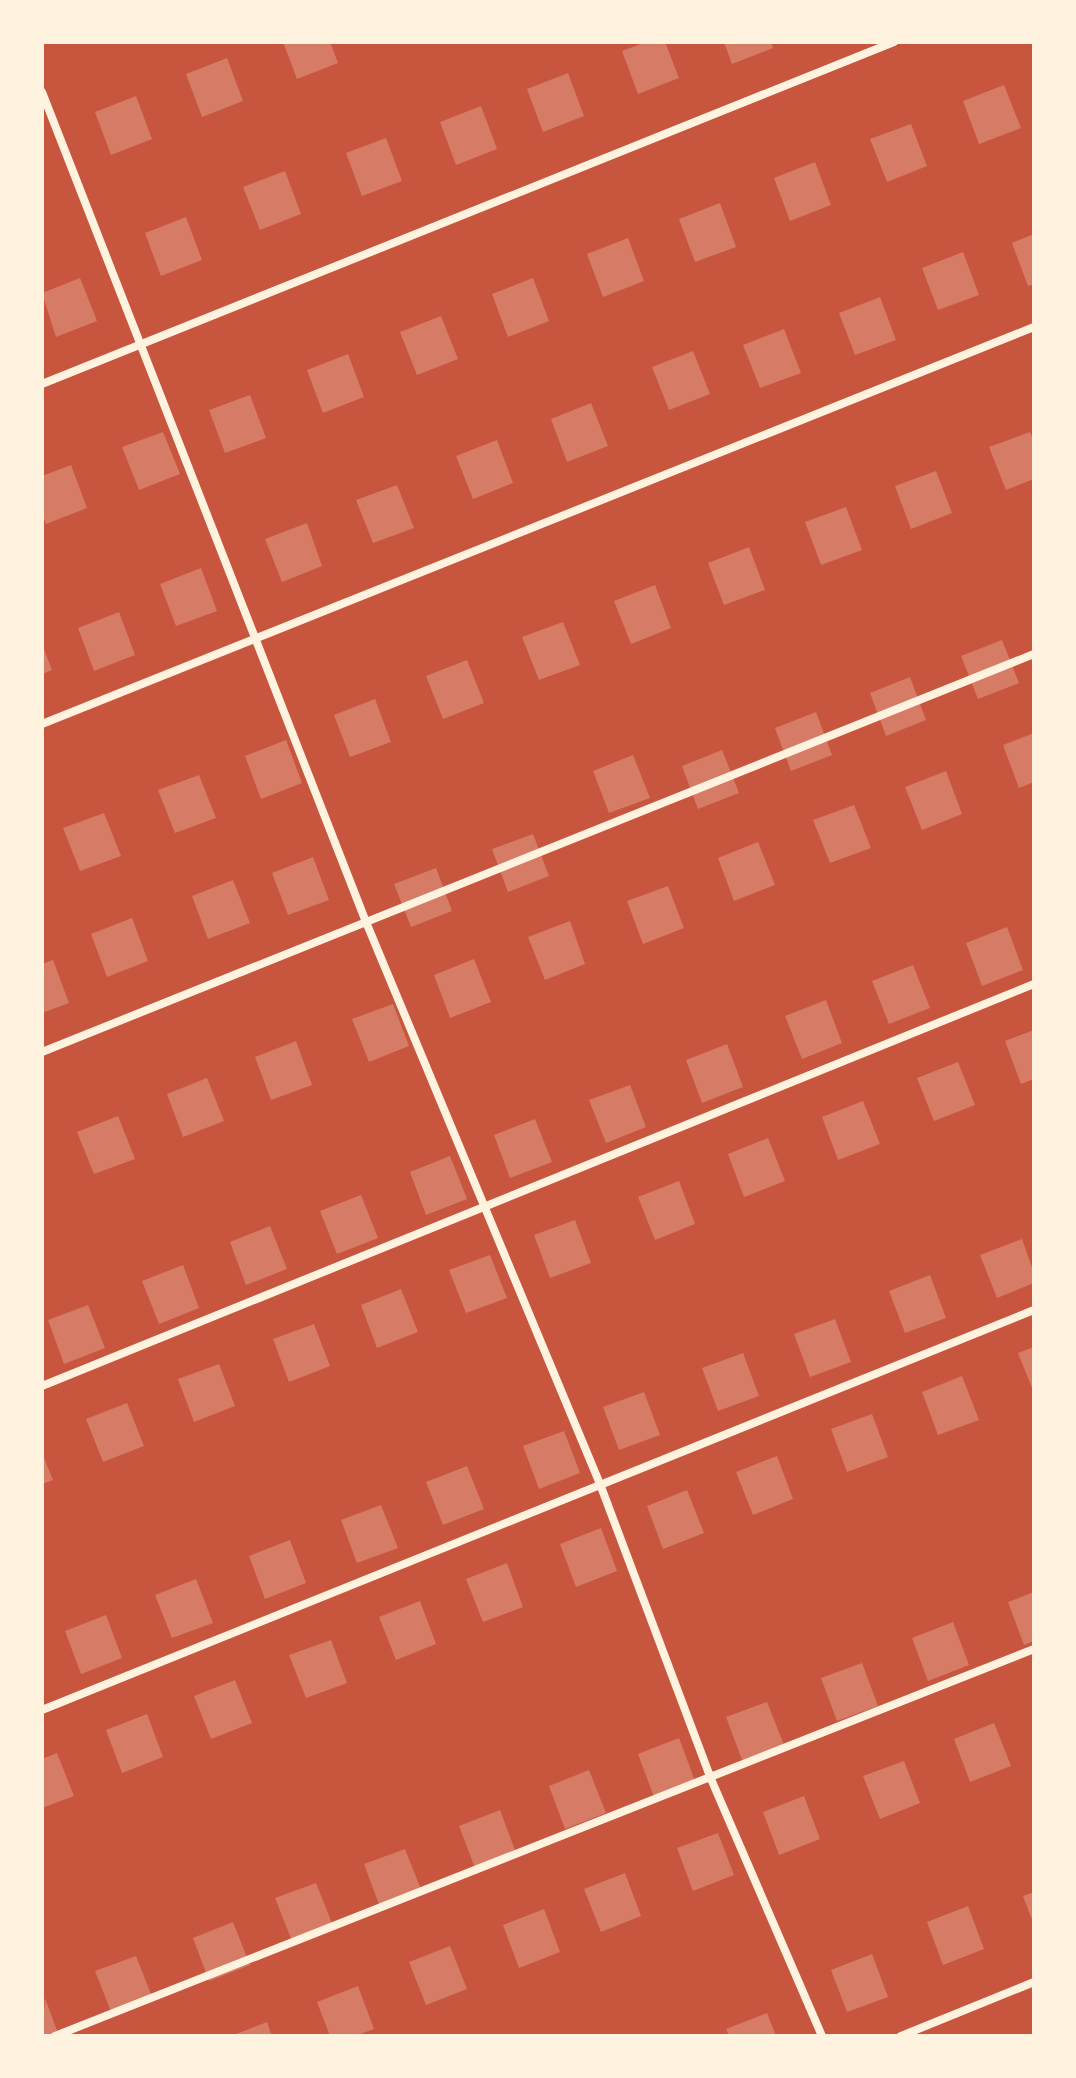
<svg xmlns="http://www.w3.org/2000/svg" width="1076" height="2078" font-family="'Exo 2',sans-serif">
<style>
.building{fill:#d67c66}
.lines{fill:none;stroke-linecap:round;stroke-linejoin:round}
.minor{stroke:#fff3e0;stroke-width:8}
</style>
<rect width="100%" height="100%" fill="#c8553d"/>
<path class="building" d="M 283,42 L 330,42 L 338,63 L 297,79 Z
M 646,42 L 665,42 L 679,78 L 638,94 L 622,51 Z
M 724,42 L 771,42 L 773,48 L 732,64 Z
M 227,58 L 243,101 L 202,117 L 186,74 Z
M 568,73 L 584,116 L 543,132 L 527,89 Z
M 1004,85 L 1021,128 L 979,144 L 963,101 Z
M 136,96 L 152,139 L 111,155 L 95,112 Z
M 481,106 L 497,149 L 456,165 L 440,122 Z
M 911,124 L 927,166 L 887,182 L 870,139 Z
M 386,138 L 402,181 L 362,196 L 346,153 Z
M 815,162 L 831,205 L 790,221 L 774,178 Z
M 285,171 L 301,214 L 260,230 L 243,187 Z
M 720,203 L 736,247 L 695,262 L 679,219 Z
M 186,217 L 202,260 L 161,276 L 145,233 Z
M 1034,234 L 1034,284 L 1028,286 L 1012,243 Z
M 628,238 L 644,281 L 603,297 L 587,254 Z
M 963,252 L 979,295 L 938,310 L 922,268 Z
M 80,278 L 97,321 L 56,337 L 42,293 Z
M 533,278 L 549,321 L 508,337 L 492,294 Z
M 880,297 L 896,340 L 855,355 L 839,313 Z
M 441,316 L 458,359 L 417,375 L 400,332 Z
M 784,329 L 801,373 L 760,388 L 743,345 Z
M 693,351 L 710,394 L 669,410 L 652,367 Z
M 348,354 L 364,397 L 323,413 L 307,370 Z
M 250,395 L 266,438 L 225,453 L 209,410 Z
M 591,403 L 608,446 L 567,462 L 551,419 Z
M 163,432 L 180,474 L 139,490 L 122,447 Z
M 1030,432 L 1034,441 L 1034,479 L 1006,490 L 989,447 Z
M 497,440 L 513,483 L 473,499 L 456,456 Z
M 71,465 L 87,508 L 46,524 L 42,513 L 42,476 Z
M 936,471 L 952,513 L 911,529 L 895,486 Z
M 397,485 L 414,528 L 373,543 L 356,500 Z
M 846,507 L 862,550 L 821,565 L 805,522 Z
M 307,523 L 322,566 L 282,582 L 265,539 Z
M 749,547 L 765,590 L 724,605 L 708,563 Z
M 201,568 L 217,611 L 176,626 L 160,584 Z
M 655,585 L 671,628 L 631,644 L 614,601 Z
M 119,612 L 135,655 L 94,671 L 78,628 Z
M 563,622 L 580,665 L 539,680 L 522,637 Z
M 1002,640 L 1019,683 L 978,699 L 961,656 Z
M 42,644 L 52,670 L 42,674 Z
M 467,660 L 484,703 L 443,719 L 426,676 Z
M 910,677 L 926,720 L 886,736 L 870,693 Z
M 375,699 L 391,742 L 350,757 L 334,715 Z
M 816,712 L 832,755 L 791,771 L 775,728 Z
M 1034,733 L 1034,782 L 1019,788 L 1003,745 Z
M 286,740 L 302,783 L 261,799 L 245,756 Z
M 722,750 L 739,793 L 698,809 L 682,766 Z
M 633,755 L 650,798 L 609,813 L 593,771 Z
M 946,771 L 962,814 L 922,830 L 905,787 Z
M 199,775 L 216,818 L 175,833 L 158,790 Z
M 854,805 L 871,848 L 830,863 L 813,820 Z
M 104,813 L 121,856 L 80,871 L 63,828 Z
M 533,834 L 549,876 L 508,892 L 492,849 Z
M 758,842 L 775,885 L 734,901 L 718,858 Z
M 313,857 L 329,900 L 288,915 L 272,873 Z
M 436,868 L 452,911 L 411,927 L 394,884 Z
M 233,880 L 250,923 L 208,939 L 192,896 Z
M 668,886 L 684,928 L 643,944 L 627,901 Z
M 132,918 L 148,961 L 107,977 L 91,934 Z
M 570,921 L 585,964 L 545,980 L 528,937 Z
M 1007,927 L 1023,970 L 982,986 L 966,943 Z
M 474,959 L 491,1002 L 450,1018 L 434,975 Z
M 53,960 L 69,1003 L 42,1013 L 42,964 Z
M 913,965 L 930,1008 L 889,1024 L 872,981 Z
M 826,1000 L 842,1043 L 802,1059 L 785,1016 Z
M 393,1004 L 409,1046 L 369,1062 L 352,1019 Z
M 1034,1030 L 1034,1079 L 1021,1084 L 1005,1041 Z
M 296,1041 L 312,1085 L 271,1100 L 255,1057 Z
M 727,1044 L 743,1087 L 702,1103 L 686,1060 Z
M 958,1062 L 975,1105 L 934,1121 L 917,1078 Z
M 207,1078 L 224,1121 L 183,1137 L 167,1094 Z
M 630,1085 L 646,1127 L 606,1143 L 589,1100 Z
M 863,1101 L 880,1144 L 838,1160 L 822,1117 Z
M 118,1116 L 135,1159 L 94,1174 L 77,1132 Z
M 535,1119 L 552,1162 L 510,1178 L 494,1135 Z
M 768,1138 L 785,1181 L 744,1197 L 728,1154 Z
M 450,1156 L 467,1199 L 426,1215 L 410,1172 Z
M 679,1181 L 695,1224 L 655,1240 L 638,1197 Z
M 361,1195 L 378,1238 L 337,1254 L 320,1211 Z
M 575,1220 L 591,1263 L 550,1278 L 534,1235 Z
M 270,1226 L 287,1269 L 246,1285 L 230,1242 Z
M 1022,1239 L 1034,1273 L 1034,1283 L 997,1298 L 980,1255 Z
M 490,1255 L 507,1298 L 466,1313 L 449,1270 Z
M 183,1265 L 199,1308 L 159,1324 L 142,1281 Z
M 930,1275 L 946,1318 L 905,1333 L 889,1291 Z
M 401,1289 L 418,1332 L 377,1348 L 361,1305 Z
M 88,1305 L 105,1348 L 64,1364 L 48,1320 Z
M 835,1319 L 851,1362 L 810,1377 L 794,1334 Z
M 314,1324 L 330,1366 L 289,1382 L 273,1339 Z
M 1034,1347 L 1034,1393 L 1018,1353 Z
M 743,1353 L 759,1396 L 718,1411 L 702,1368 Z
M 219,1364 L 235,1406 L 194,1422 L 178,1379 Z
M 962,1376 L 979,1420 L 938,1435 L 922,1392 Z
M 644,1392 L 660,1435 L 619,1450 L 603,1407 Z
M 127,1403 L 144,1446 L 103,1462 L 86,1419 Z
M 872,1414 L 888,1457 L 847,1472 L 831,1429 Z
M 564,1431 L 580,1473 L 539,1489 L 523,1446 Z
M 42,1453 L 53,1480 L 42,1484 Z
M 777,1456 L 793,1499 L 753,1515 L 736,1472 Z
M 467,1466 L 484,1509 L 443,1525 L 426,1482 Z
M 687,1490 L 704,1533 L 663,1549 L 647,1506 Z
M 381,1505 L 398,1548 L 357,1563 L 341,1520 Z
M 601,1528 L 617,1571 L 576,1587 L 560,1544 Z
M 290,1540 L 306,1583 L 265,1599 L 249,1556 Z
M 507,1563 L 523,1607 L 483,1622 L 466,1579 Z
M 196,1579 L 213,1623 L 172,1638 L 155,1595 Z
M 1034,1592 L 1034,1641 L 1024,1645 L 1008,1602 Z
M 420,1601 L 436,1644 L 396,1660 L 379,1617 Z
M 106,1615 L 122,1658 L 81,1674 L 65,1631 Z
M 953,1622 L 969,1665 L 928,1681 L 912,1638 Z
M 331,1640 L 347,1683 L 306,1698 L 289,1655 Z
M 862,1663 L 878,1706 L 837,1721 L 821,1678 Z
M 235,1680 L 252,1723 L 211,1739 L 194,1696 Z
M 767,1702 L 784,1745 L 742,1760 L 726,1717 Z
M 147,1714 L 163,1757 L 122,1773 L 106,1730 Z
M 994,1723 L 1011,1766 L 970,1782 L 954,1739 Z
M 679,1738 L 695,1781 L 654,1797 L 638,1754 Z
M 57,1753 L 74,1796 L 42,1808 L 42,1759 Z
M 904,1761 L 920,1803 L 880,1819 L 863,1776 Z
M 589,1770 L 606,1813 L 565,1829 L 549,1786 Z
M 804,1796 L 820,1839 L 779,1855 L 763,1812 Z
M 500,1810 L 516,1853 L 475,1868 L 459,1826 Z
M 718,1833 L 734,1875 L 693,1891 L 677,1848 Z
M 405,1849 L 422,1892 L 380,1907 L 364,1864 Z
M 625,1873 L 641,1916 L 601,1932 L 584,1889 Z
M 316,1883 L 333,1926 L 292,1941 L 275,1898 Z
M 1034,1892 L 1034,1925 L 1023,1896 Z
M 968,1906 L 984,1949 L 943,1965 L 927,1922 Z
M 544,1909 L 560,1952 L 519,1968 L 503,1925 Z
M 233,1922 L 250,1965 L 209,1981 L 193,1938 Z
M 450,1946 L 467,1989 L 426,2005 L 409,1962 Z
M 872,1954 L 888,1997 L 847,2012 L 831,1970 Z
M 136,1956 L 153,1999 L 112,2014 L 95,1971 Z
M 358,1986 L 374,2029 L 355,2036 L 330,2036 L 317,2002 Z
M 45,1998 L 59,2036 L 42,2036 Z
M 767,2013 L 776,2036 L 729,2036 L 726,2029 Z
M 267,2022 L 272,2036 L 231,2036 Z"/>
<g class="lines">
<path class="minor" d="M 42,92 L 366,922 L 600,1484 L 711,1779 L 822,2036
M 42,384 L 894,42
M 42,724 L 1034,327
M 42,1052 L 1034,654
M 42,1386 L 1034,984
M 42,1710 L 1034,1310
M 55,2036 L 1034,1649
M 901,2036 L 1034,1982"/>
</g>
<rect width="1076" height="2078" fill="none" stroke="#fff3e0" stroke-width="88"/>
</svg>
